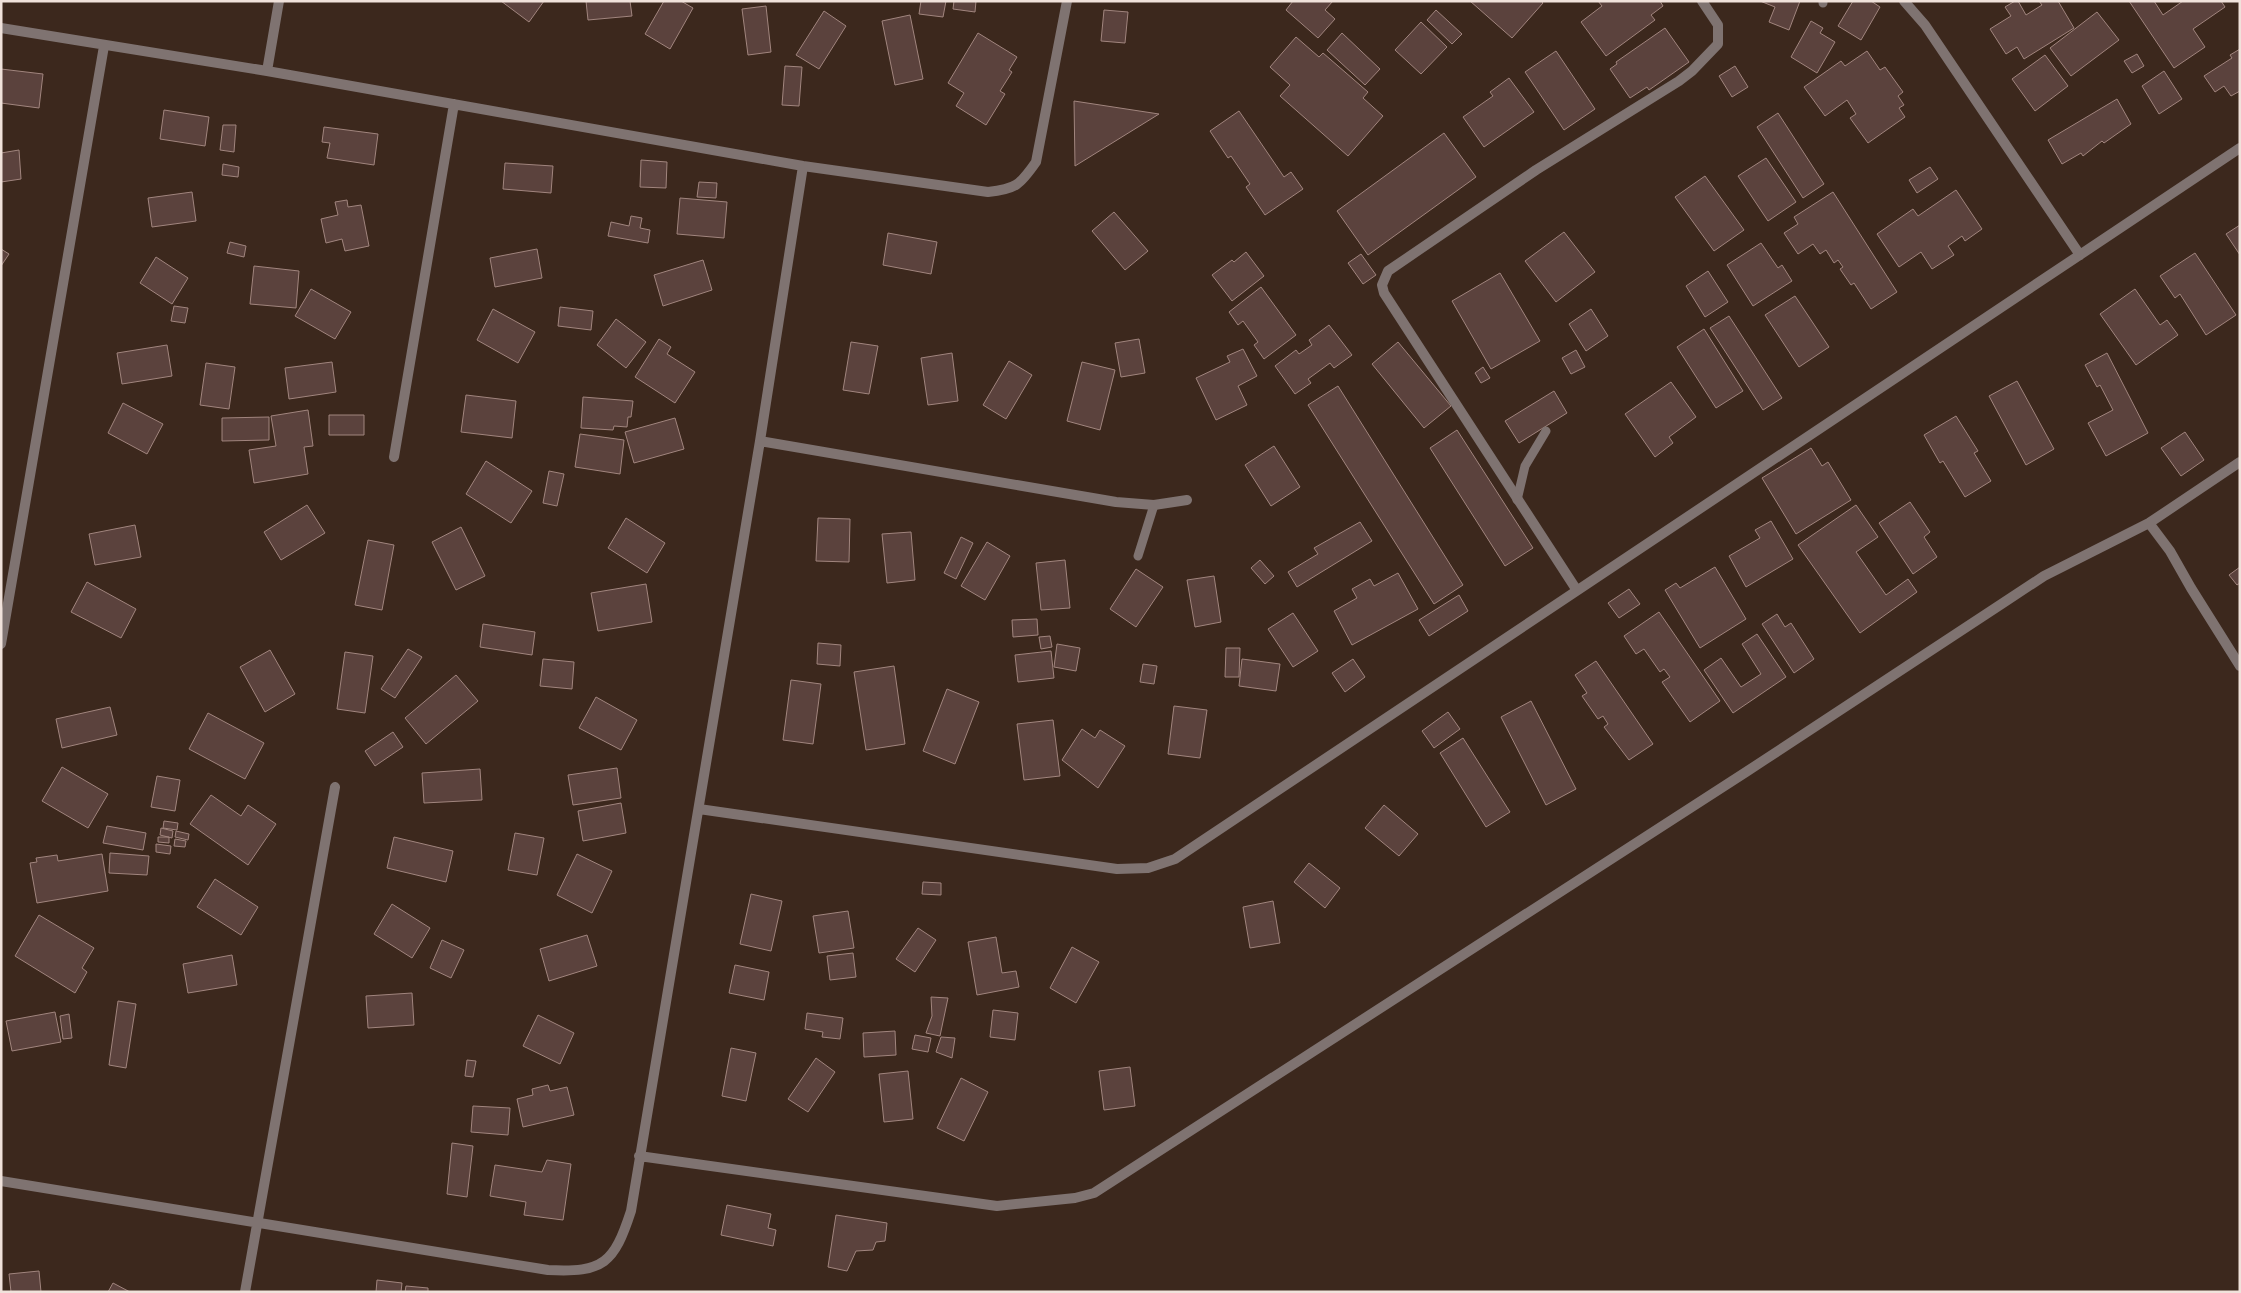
<svg xmlns="http://www.w3.org/2000/svg" width="2241" height="1293" font-family="'Fira Sans Condensed',sans-serif">
<style>
.building{fill:#5b423d;stroke:#a1857e}
.lines{fill:none;stroke-linecap:round;stroke-linejoin:round}
.service{stroke:#7f7371;stroke-width:9}
.minor{stroke:#7f7371;stroke-width:10}
</style>
<rect width="100%" height="100%" fill="#3c281d"/>
<path class="building" d="M 501,1 L 544,1 L 529,22 Z
M 586,1 L 630,1 L 632,16 L 588,20 Z
M 664,1 L 681,1 L 693,8 L 670,49 L 645,34 Z
M 921,1 L 946,1 L 943,17 L 919,14 Z
M 954,1 L 976,1 L 975,12 L 953,9 Z
M 1293,1 L 1333,1 L 1325,10 L 1335,19 L 1318,38 L 1286,10 Z
M 1470,1 L 1541,1 L 1543,3 L 1512,38 Z
M 1598,1 L 1660,1 L 1663,6 L 1651,15 L 1655,20 L 1606,56 L 1581,22 L 1602,6 Z
M 1760,1 L 1800,1 L 1789,30 L 1769,22 L 1775,7 Z
M 1853,1 L 1871,1 L 1880,7 L 1861,40 L 1838,26 Z
M 2015,1 L 2018,1 L 2026,15 L 2042,5 L 2039,1 L 2058,1 L 2074,28 L 2024,59 L 2017,47 L 2006,54 L 1990,29 L 2011,16 L 2005,7 Z
M 2129,1 L 2154,1 L 2163,15 L 2183,1 L 2221,1 L 2225,7 L 2193,29 L 2205,47 L 2174,68 Z
M 766,6 L 771,52 L 748,55 L 742,9 Z
M 1104,10 L 1128,12 L 1125,43 L 1101,41 Z
M 1436,10 L 1462,34 L 1452,44 L 1427,20 Z
M 824,11 L 846,26 L 819,69 L 796,55 Z
M 2097,12 L 2119,40 L 2071,76 L 2050,48 Z
M 910,15 L 923,79 L 895,85 L 882,21 Z
M 1811,21 L 1823,28 L 1820,33 L 1835,42 L 1817,73 L 1791,57 Z
M 1421,22 L 1447,47 L 1421,74 L 1395,50 Z
M 1665,28 L 1689,62 L 1649,90 L 1647,87 L 1630,98 L 1610,69 L 1617,64 L 1616,62 Z
M 978,33 L 1017,57 L 1009,70 L 1012,72 L 1000,91 L 1005,94 L 986,125 L 956,106 L 964,93 L 948,83 Z
M 1342,33 L 1380,69 L 1365,85 L 1327,50 Z
M 1296,37 L 1319,57 L 1323,53 L 1368,92 L 1363,98 L 1383,116 L 1348,156 L 1280,96 L 1290,85 L 1270,67 Z
M 2240,49 L 2240,91 L 2231,96 L 2224,86 L 2215,92 L 2204,76 L 2232,58 L 2230,55 Z
M 1556,51 L 1595,109 L 1564,130 L 1525,72 Z
M 1867,51 L 1880,70 L 1885,67 L 1903,92 L 1898,96 L 1904,105 L 1899,108 L 1905,117 L 1868,143 L 1850,118 L 1856,114 L 1847,100 L 1825,116 L 1804,87 L 1841,61 L 1845,66 Z
M 2137,54 L 2144,66 L 2132,73 L 2124,61 Z
M 2045,55 L 2068,86 L 2035,111 L 2012,79 Z
M 785,66 L 802,67 L 799,106 L 782,105 Z
M 1735,66 L 1748,87 L 1732,97 L 1719,76 Z
M 1,69 L 43,74 L 39,108 L 1,103 Z
M 2164,71 L 2182,99 L 2159,114 L 2142,86 Z
M 1509,78 L 1534,112 L 1484,147 L 1463,117 L 1493,96 L 1490,92 Z
M 2117,99 L 2131,124 L 2104,143 L 2102,141 L 2083,156 L 2081,153 L 2062,164 L 2048,140 Z
M 1074,101 L 1159,114 L 1075,166 Z
M 164,110 L 209,117 L 205,146 L 160,139 Z
M 1239,111 L 1284,177 L 1291,172 L 1303,189 L 1265,215 L 1246,187 L 1250,184 L 1231,156 L 1228,158 L 1210,131 Z
M 1778,113 L 1824,184 L 1803,198 L 1757,127 Z
M 223,125 L 236,125 L 234,152 L 220,150 Z
M 324,127 L 378,134 L 374,165 L 327,158 L 330,143 L 322,142 Z
M 1444,133 L 1476,177 L 1368,255 L 1337,211 Z
M 19,150 L 21,179 L 1,182 L 1,153 Z
M 1766,158 L 1796,202 L 1768,221 L 1738,176 Z
M 641,160 L 667,162 L 666,188 L 640,187 Z
M 505,163 L 553,166 L 551,193 L 503,189 Z
M 223,164 L 239,167 L 238,177 L 222,175 Z
M 1930,167 L 1938,179 L 1917,193 L 1909,180 Z
M 1705,176 L 1744,230 L 1714,251 L 1675,197 Z
M 699,182 L 717,183 L 716,198 L 697,197 Z
M 1956,190 L 1982,229 L 1965,241 L 1962,236 L 1948,246 L 1954,255 L 1932,269 L 1921,252 L 1899,267 L 1877,234 L 1913,209 L 1918,216 Z
M 192,192 L 196,221 L 152,227 L 148,198 Z
M 1833,192 L 1897,292 L 1871,309 L 1854,283 L 1851,285 L 1840,269 L 1843,267 L 1838,260 L 1834,263 L 1826,250 L 1820,254 L 1813,244 L 1798,254 L 1784,233 L 1798,224 L 1794,217 Z
M 680,198 L 727,202 L 724,238 L 677,234 Z
M 347,200 L 348,207 L 361,205 L 369,246 L 345,251 L 342,239 L 326,243 L 321,219 L 338,215 L 335,202 Z
M 1114,212 L 1148,251 L 1125,270 L 1092,231 Z
M 631,216 L 642,218 L 640,228 L 650,230 L 648,243 L 608,236 L 611,222 L 629,226 Z
M 2240,225 L 2240,255 L 2226,234 Z
M 1564,232 L 1595,272 L 1556,302 L 1525,261 Z
M 888,233 L 937,242 L 931,274 L 883,265 Z
M 230,242 L 246,246 L 244,257 L 227,253 Z
M 1761,243 L 1778,268 L 1782,265 L 1792,281 L 1753,306 L 1727,265 Z
M 1,249 L 9,254 L 1,266 Z
M 537,249 L 542,278 L 495,287 L 490,258 Z
M 1246,252 L 1264,276 L 1232,301 L 1212,275 L 1232,260 L 1234,262 Z
M 2195,253 L 2236,315 L 2206,335 L 2180,294 L 2175,298 L 2160,276 Z
M 1361,254 L 1376,275 L 1363,284 L 1348,263 Z
M 156,257 L 188,278 L 172,304 L 140,283 Z
M 703,260 L 712,290 L 663,306 L 654,275 Z
M 254,266 L 299,271 L 296,308 L 250,304 Z
M 1708,271 L 1728,302 L 1705,317 L 1686,286 Z
M 1500,273 L 1540,341 L 1491,369 L 1452,301 Z
M 1261,287 L 1296,335 L 1264,359 L 1254,345 L 1258,342 L 1243,321 L 1238,325 L 1229,312 Z
M 311,289 L 351,312 L 335,339 L 295,316 Z
M 2135,289 L 2160,325 L 2167,320 L 2178,335 L 2136,365 L 2100,314 Z
M 1795,296 L 1829,347 L 1799,367 L 1765,315 Z
M 174,306 L 188,308 L 185,323 L 171,321 Z
M 560,307 L 593,311 L 591,330 L 558,326 Z
M 493,309 L 535,332 L 518,363 L 477,340 Z
M 1591,309 L 1608,336 L 1586,351 L 1569,324 Z
M 1729,316 L 1782,398 L 1763,410 L 1710,328 Z
M 616,319 L 646,342 L 626,368 L 597,345 Z
M 1329,325 L 1352,355 L 1334,368 L 1330,363 L 1308,379 L 1311,383 L 1295,394 L 1275,366 L 1296,350 L 1299,354 L 1312,345 L 1309,340 Z
M 1704,329 L 1743,391 L 1716,408 L 1677,347 Z
M 659,339 L 671,347 L 667,354 L 695,372 L 675,403 L 635,377 Z
M 1139,339 L 1145,373 L 1121,377 L 1115,343 Z
M 851,342 L 878,346 L 869,394 L 843,390 Z
M 1398,342 L 1451,406 L 1424,428 L 1372,364 Z
M 167,345 L 172,376 L 122,384 L 117,353 Z
M 1243,349 L 1257,376 L 1238,386 L 1247,405 L 1216,420 L 1196,378 L 1230,362 L 1227,356 Z
M 1576,350 L 1585,367 L 1571,374 L 1562,358 Z
M 952,353 L 958,401 L 928,405 L 921,358 Z
M 2107,353 L 2148,433 L 2106,456 L 2088,423 L 2113,410 L 2100,385 L 2097,387 L 2085,365 Z
M 1009,361 L 1032,375 L 1006,419 L 983,405 Z
M 332,362 L 336,392 L 289,399 L 285,368 Z
M 1082,362 L 1115,370 L 1100,430 L 1067,421 Z
M 206,363 L 235,367 L 229,409 L 200,405 Z
M 1483,367 L 1490,378 L 1481,383 L 1475,373 Z
M 2017,381 L 2054,449 L 2026,465 L 1989,396 Z
M 1671,382 L 1696,417 L 1669,437 L 1673,443 L 1655,457 L 1625,414 Z
M 1338,386 L 1463,585 L 1434,604 L 1308,405 Z
M 1554,391 L 1567,413 L 1519,443 L 1505,421 Z
M 466,395 L 516,401 L 512,438 L 461,432 Z
M 583,397 L 633,401 L 631,417 L 628,417 L 627,427 L 614,426 L 613,430 L 581,428 Z
M 123,403 L 163,424 L 147,454 L 108,433 Z
M 308,410 L 313,446 L 304,447 L 308,474 L 254,483 L 249,450 L 276,446 L 271,416 Z
M 329,415 L 364,415 L 364,435 L 329,435 Z
M 1956,416 L 1978,451 L 1974,453 L 1991,481 L 1965,497 L 1943,461 L 1940,463 L 1924,435 Z
M 269,417 L 269,440 L 222,441 L 222,418 Z
M 675,418 L 684,449 L 634,463 L 625,432 Z
M 1457,430 L 1533,548 L 1505,566 L 1430,448 Z
M 2185,432 L 2204,460 L 2181,476 L 2161,448 Z
M 580,434 L 624,440 L 620,474 L 575,467 Z
M 1274,446 L 1300,487 L 1271,506 L 1245,465 Z
M 1811,448 L 1822,466 L 1828,462 L 1851,500 L 1796,534 L 1762,478 Z
M 486,461 L 532,491 L 511,523 L 466,494 Z
M 549,471 L 564,474 L 557,506 L 543,503 Z
M 1910,502 L 1930,532 L 1924,537 L 1937,557 L 1913,574 L 1879,523 Z
M 307,505 L 325,533 L 281,560 L 264,532 Z
M 1856,505 L 1878,537 L 1856,552 L 1886,595 L 1908,579 L 1917,592 L 1860,633 L 1798,545 Z
M 626,518 L 665,543 L 647,573 L 608,548 Z
M 818,518 L 850,519 L 849,562 L 816,561 Z
M 1771,521 L 1793,559 L 1746,587 L 1729,556 L 1760,538 L 1755,530 Z
M 1360,522 L 1372,541 L 1297,587 L 1288,572 L 1318,554 L 1314,548 Z
M 135,525 L 141,557 L 95,565 L 89,534 Z
M 461,527 L 485,576 L 456,590 L 432,542 Z
M 911,532 L 915,580 L 887,583 L 882,534 Z
M 961,537 L 973,543 L 956,579 L 944,573 Z
M 368,540 L 394,545 L 382,610 L 355,605 Z
M 987,542 L 1010,556 L 985,600 L 961,586 Z
M 1065,560 L 1070,608 L 1041,610 L 1036,563 Z
M 1260,560 L 1274,576 L 1265,584 L 1251,568 Z
M 1715,567 L 1746,619 L 1700,648 L 1665,590 L 1676,583 L 1680,588 Z
M 2240,567 L 2240,583 L 2237,585 L 2229,575 Z
M 1136,569 L 1163,587 L 1136,627 L 1110,609 Z
M 1398,573 L 1418,609 L 1352,645 L 1334,611 L 1357,598 L 1352,589 L 1370,579 L 1374,586 Z
M 1214,576 L 1221,622 L 1195,627 L 1187,580 Z
M 87,582 L 136,609 L 121,638 L 71,612 Z
M 646,584 L 652,622 L 598,631 L 591,593 Z
M 1629,589 L 1640,604 L 1619,618 L 1608,603 Z
M 1459,595 L 1468,611 L 1429,636 L 1419,620 Z
M 1659,612 L 1720,701 L 1690,722 L 1662,682 L 1670,677 L 1664,669 L 1660,672 L 1644,649 L 1636,654 L 1624,636 Z
M 1293,613 L 1318,651 L 1293,667 L 1268,629 Z
M 1777,614 L 1785,627 L 1791,623 L 1814,659 L 1794,673 L 1762,624 Z
M 1037,619 L 1038,635 L 1013,637 L 1012,620 Z
M 483,624 L 535,632 L 532,655 L 480,647 Z
M 1757,634 L 1786,677 L 1733,713 L 1704,670 L 1721,658 L 1741,687 L 1761,674 L 1742,644 Z
M 1050,636 L 1052,647 L 1041,649 L 1039,637 Z
M 818,643 L 841,645 L 840,666 L 817,664 Z
M 1057,644 L 1080,648 L 1076,671 L 1054,667 Z
M 1226,648 L 1240,648 L 1239,677 L 1225,677 Z
M 408,649 L 422,657 L 395,698 L 381,689 Z
M 270,650 L 295,694 L 265,712 L 240,667 Z
M 1051,651 L 1054,678 L 1018,682 L 1015,655 Z
M 345,652 L 373,656 L 365,713 L 337,709 Z
M 543,659 L 574,662 L 572,689 L 540,686 Z
M 1242,659 L 1280,664 L 1276,691 L 1239,686 Z
M 1353,659 L 1365,677 L 1345,692 L 1332,673 Z
M 1596,661 L 1653,744 L 1629,760 L 1604,727 L 1608,724 L 1603,716 L 1598,719 L 1582,696 L 1587,693 L 1575,675 Z
M 1143,664 L 1157,666 L 1154,684 L 1140,682 Z
M 894,666 L 905,744 L 866,750 L 854,672 Z
M 456,675 L 478,701 L 426,744 L 405,718 Z
M 791,680 L 821,684 L 813,744 L 783,740 Z
M 947,689 L 979,702 L 955,764 L 923,751 Z
M 596,697 L 637,720 L 621,750 L 579,728 Z
M 1531,701 L 1576,789 L 1546,805 L 1501,717 Z
M 1174,706 L 1207,710 L 1200,758 L 1168,754 Z
M 110,707 L 117,735 L 62,748 L 56,719 Z
M 1448,712 L 1460,729 L 1434,748 L 1422,731 Z
M 208,713 L 264,743 L 245,779 L 189,749 Z
M 1053,720 L 1060,776 L 1024,780 L 1017,724 Z
M 1082,729 L 1095,738 L 1100,730 L 1125,746 L 1098,788 L 1062,760 Z
M 393,732 L 403,747 L 375,766 L 365,751 Z
M 1463,738 L 1510,812 L 1486,827 L 1440,753 Z
M 62,767 L 108,794 L 88,828 L 42,801 Z
M 617,768 L 621,798 L 573,805 L 568,775 Z
M 480,769 L 482,800 L 424,803 L 422,773 Z
M 157,776 L 180,780 L 175,811 L 151,807 Z
M 211,795 L 241,816 L 248,805 L 276,824 L 248,865 L 190,824 Z
M 621,803 L 626,833 L 583,841 L 578,811 Z
M 1384,805 L 1418,834 L 1399,856 L 1365,828 Z
M 164,821 L 178,823 L 177,830 L 163,828 Z
M 107,826 L 146,833 L 143,850 L 103,843 Z
M 161,828 L 173,831 L 172,838 L 160,835 Z
M 176,831 L 189,834 L 188,840 L 175,837 Z
M 515,833 L 544,838 L 537,875 L 508,870 Z
M 158,837 L 169,837 L 169,843 L 158,842 Z
M 394,837 L 453,851 L 446,882 L 387,868 Z
M 175,839 L 186,841 L 185,847 L 174,846 Z
M 156,844 L 171,846 L 170,854 L 156,852 Z
M 110,853 L 149,856 L 147,875 L 109,873 Z
M 102,854 L 108,891 L 37,903 L 30,863 L 37,862 L 36,858 L 57,855 L 58,861 Z
M 577,854 L 612,871 L 592,913 L 557,895 Z
M 1309,863 L 1340,888 L 1325,908 L 1294,882 Z
M 215,879 L 258,907 L 241,935 L 197,907 Z
M 923,882 L 941,883 L 941,895 L 922,894 Z
M 751,894 L 782,901 L 771,951 L 740,944 Z
M 1273,901 L 1280,943 L 1250,948 L 1243,907 Z
M 392,904 L 430,928 L 412,958 L 374,934 Z
M 848,911 L 854,948 L 819,953 L 813,916 Z
M 39,915 L 94,948 L 82,968 L 87,972 L 75,993 L 15,956 Z
M 918,928 L 936,940 L 915,972 L 896,959 Z
M 587,935 L 597,966 L 549,981 L 540,949 Z
M 996,937 L 1002,973 L 1016,971 L 1019,987 L 977,995 L 968,942 Z
M 442,940 L 464,950 L 451,978 L 430,968 Z
M 1072,947 L 1099,962 L 1076,1003 L 1050,988 Z
M 853,953 L 856,977 L 830,980 L 827,956 Z
M 232,955 L 237,985 L 188,993 L 183,964 Z
M 735,965 L 769,972 L 764,1000 L 729,993 Z
M 412,993 L 414,1025 L 368,1028 L 366,996 Z
M 931,997 L 948,998 L 940,1036 L 926,1033 L 932,1016 Z
M 118,1001 L 136,1004 L 126,1068 L 109,1065 Z
M 993,1010 L 1018,1013 L 1015,1040 L 990,1037 Z
M 55,1012 L 61,1042 L 12,1051 L 6,1021 Z
M 807,1013 L 843,1018 L 840,1039 L 822,1037 L 823,1032 L 805,1029 Z
M 69,1014 L 72,1038 L 63,1039 L 60,1016 Z
M 538,1015 L 574,1033 L 560,1064 L 523,1046 Z
M 895,1031 L 896,1055 L 864,1057 L 863,1033 Z
M 915,1035 L 931,1038 L 928,1052 L 912,1049 Z
M 941,1037 L 955,1038 L 952,1058 L 936,1052 Z
M 731,1048 L 756,1053 L 746,1101 L 722,1096 Z
M 816,1058 L 835,1072 L 808,1112 L 788,1099 Z
M 467,1060 L 476,1061 L 473,1077 L 465,1076 Z
M 1130,1067 L 1135,1106 L 1104,1110 L 1099,1071 Z
M 908,1071 L 913,1119 L 884,1122 L 879,1074 Z
M 961,1078 L 988,1092 L 964,1141 L 937,1128 Z
M 548,1085 L 550,1091 L 567,1087 L 574,1115 L 523,1127 L 517,1099 L 533,1095 L 532,1089 Z
M 473,1106 L 510,1108 L 508,1135 L 471,1132 Z
M 452,1143 L 473,1146 L 467,1197 L 447,1194 Z
M 547,1160 L 571,1164 L 563,1220 L 524,1215 L 526,1202 L 490,1196 L 495,1165 L 542,1172 Z
M 727,1205 L 771,1214 L 768,1228 L 776,1230 L 773,1246 L 721,1235 Z
M 836,1215 L 887,1223 L 885,1241 L 876,1242 L 873,1250 L 856,1251 L 847,1271 L 828,1267 Z
M 39,1271 L 41,1292 L 11,1292 L 9,1274 Z
M 377,1280 L 402,1283 L 401,1292 L 376,1292 Z
M 113,1283 L 130,1292 L 108,1292 Z
M 406,1286 L 428,1288 L 428,1292 L 405,1292 Z"/>
<g class="lines">
<path class="service" d="M 1823,3 L 1823,1
M 1517,500 L 1525,466 L 1546,431
M 1138,556 L 1154,505"/>
<path class="minor" d="M 1904,1 L 1925,25 L 2080,255
M 1,28 L 267,71 L 803,166 L 988,192 C 1016,189 1020,185 1036,162 L 1067,1
M 267,71 L 279,1
M 760,441 L 1116,502 L 1154,505 L 1187,500
M 394,457 L 454,104
M 2149,523 L 2170,551 L 2191,588 L 2240,666
M 1576,589 L 1384,293 L 1382,285 L 1388,271 L 1536,170 L 1679,81 L 1692,71 L 1718,44 L 1718,25 L 1702,1
M 1,644 L 104,46
M 699,809 L 1117,869 L 1148,868 L 1175,859 L 2240,148
M 639,1156 L 997,1206 L 1075,1198 L 1094,1193 L 1746,772 L 2003,603 L 2044,576 L 2149,523 L 2240,462
M 1,1181 L 548,1270 C 604,1273 614,1263 631,1211 L 760,441 L 803,166
M 245,1292 L 335,787"/>
</g>
<rect width="2241" height="1293" fill="none" stroke="#f0e2db" stroke-width="5"/>
</svg>
